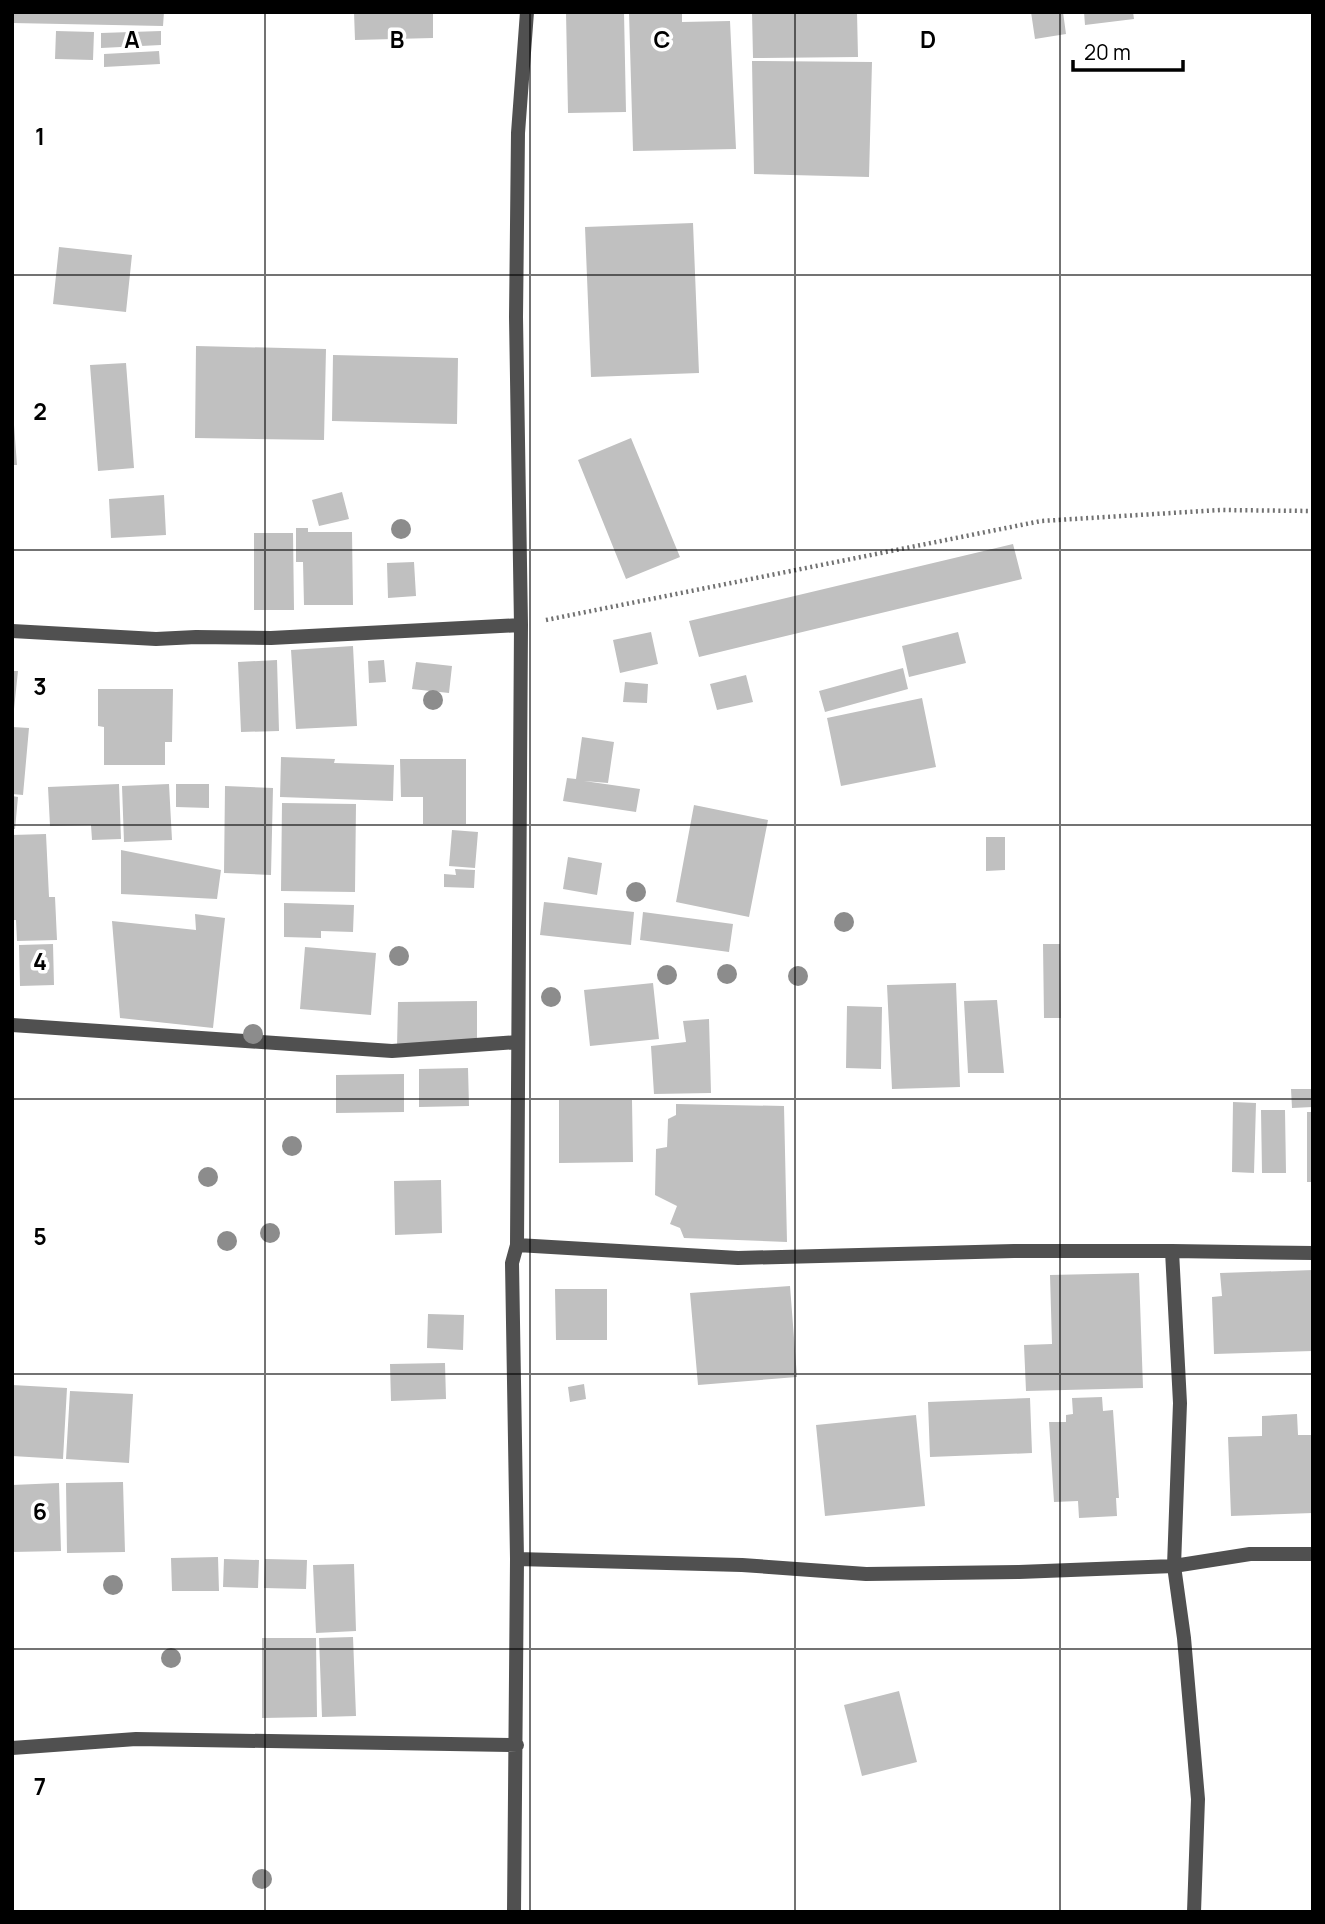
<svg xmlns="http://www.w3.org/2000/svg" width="1325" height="1924" font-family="Manrope,sans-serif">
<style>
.building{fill:#c0c0c0}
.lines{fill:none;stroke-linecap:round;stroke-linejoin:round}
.path{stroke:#727272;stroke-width:4.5;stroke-dasharray:2 3.5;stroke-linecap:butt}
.street{stroke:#505050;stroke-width:14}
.tree{fill:#8c8c8c}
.grid{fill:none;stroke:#000;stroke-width:2;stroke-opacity:0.55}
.grid-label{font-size:23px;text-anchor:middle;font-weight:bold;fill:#000;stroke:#fff;stroke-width:7;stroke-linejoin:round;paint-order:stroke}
</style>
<rect width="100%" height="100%" fill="#fff"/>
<path class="building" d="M 12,12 L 164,12 L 163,26 L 12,23 Z
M 354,12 L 433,12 L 433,38 L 355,40 Z
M 566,12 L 624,12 L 626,112 L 568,113 Z
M 629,12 L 682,12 L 682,22 L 730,21 L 736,149 L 633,151 Z
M 752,12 L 857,12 L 858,57 L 753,58 Z
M 1031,12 L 1063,12 L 1066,34 L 1035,39 Z
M 1084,12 L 1133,12 L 1134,19 L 1085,25 Z
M 56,31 L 94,32 L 93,60 L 55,59 Z
M 161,31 L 161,45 L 101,48 L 101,33 Z
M 159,51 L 160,64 L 104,67 L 104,54 Z
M 752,61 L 872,62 L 869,177 L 754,174 Z
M 693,223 L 699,373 L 591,377 L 585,227 Z
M 59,247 L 132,255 L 126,312 L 53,304 Z
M 196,346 L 326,349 L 324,440 L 195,438 Z
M 333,355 L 458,358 L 457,424 L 332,421 Z
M 126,363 L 134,468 L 98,471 L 90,365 Z
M 12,425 L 14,425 L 17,465 L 12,465 Z
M 631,438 L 680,557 L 626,579 L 578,460 Z
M 342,492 L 349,519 L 319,526 L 312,500 Z
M 164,495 L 166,535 L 111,538 L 109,499 Z
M 296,528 L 308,528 L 308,532 L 352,532 L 353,605 L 304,605 L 303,562 L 296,562 Z
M 254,533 L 293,533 L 294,610 L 254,610 Z
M 1013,544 L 1022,579 L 699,657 L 689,621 Z
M 414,562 L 416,596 L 388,598 L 387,563 Z
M 651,632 L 658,664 L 620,673 L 613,640 Z
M 958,632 L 966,663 L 909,677 L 902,646 Z
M 353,646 L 357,726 L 296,729 L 291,650 Z
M 277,660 L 279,731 L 241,732 L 238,662 Z
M 384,660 L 386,682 L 369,683 L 368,661 Z
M 416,662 L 452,666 L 449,693 L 412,689 Z
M 903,668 L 908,689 L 825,712 L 819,691 Z
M 12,671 L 18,671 L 14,709 L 12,709 Z
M 746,675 L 753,702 L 717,710 L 710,684 Z
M 625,682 L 648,684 L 647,703 L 623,702 Z
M 98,689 L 173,689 L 172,742 L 165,742 L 165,765 L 104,765 L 104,727 L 98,726 Z
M 922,698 L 936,767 L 841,786 L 827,718 Z
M 12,727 L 29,728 L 23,795 L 12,794 Z
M 582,737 L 614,742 L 608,783 L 584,781 L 640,789 L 636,812 L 563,801 L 567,778 L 576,779 Z
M 281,757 L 335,759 L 334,763 L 394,765 L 393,801 L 280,797 Z
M 400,759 L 466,759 L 466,824 L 423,824 L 423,797 L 401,797 Z
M 119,784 L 121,839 L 92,840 L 91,825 L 50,826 L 48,787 Z
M 169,784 L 172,840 L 124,842 L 122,786 Z
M 176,784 L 209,784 L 209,808 L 176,807 Z
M 225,786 L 273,788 L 271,875 L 224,873 Z
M 12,796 L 18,797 L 15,829 L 12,829 Z
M 282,803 L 356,804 L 355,892 L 281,891 Z
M 694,805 L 768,820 L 749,917 L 676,902 Z
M 452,830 L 478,832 L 475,868 L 449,866 Z
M 46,834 L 49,897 L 55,897 L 57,940 L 17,941 L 16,920 L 12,920 L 12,835 Z
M 986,837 L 1005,837 L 1005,870 L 986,871 Z
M 121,850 L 221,870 L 217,899 L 121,894 Z
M 568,857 L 602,863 L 597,895 L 563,889 Z
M 455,869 L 475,870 L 474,888 L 444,887 L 444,874 L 456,875 Z
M 544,902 L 634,912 L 631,945 L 540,935 Z
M 284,903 L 354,905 L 353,932 L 321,931 L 321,938 L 284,937 Z
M 643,912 L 733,924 L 729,952 L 640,940 Z
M 195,914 L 225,918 L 213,1028 L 120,1018 L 112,921 L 196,930 Z
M 53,944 L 54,985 L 20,986 L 19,945 Z
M 1043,944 L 1060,944 L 1061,1018 L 1044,1018 Z
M 305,947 L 376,953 L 371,1015 L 300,1009 Z
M 653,983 L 659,1039 L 590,1046 L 584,990 Z
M 956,983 L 960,1087 L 892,1089 L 887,985 Z
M 997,1000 L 1004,1073 L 968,1073 L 964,1001 Z
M 477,1001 L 477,1046 L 397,1047 L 398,1002 Z
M 847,1006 L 882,1007 L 881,1069 L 846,1068 Z
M 709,1019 L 711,1093 L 654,1094 L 651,1046 L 686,1042 L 683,1021 Z
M 468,1068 L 469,1106 L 419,1107 L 419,1069 Z
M 404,1074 L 404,1112 L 336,1113 L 336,1075 Z
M 1291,1089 L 1313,1089 L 1313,1107 L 1292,1108 Z
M 559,1100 L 632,1100 L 633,1162 L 559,1163 Z
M 1233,1102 L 1256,1103 L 1254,1173 L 1232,1172 Z
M 676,1104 L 784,1106 L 787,1242 L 684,1238 L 680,1228 L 670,1224 L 677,1206 L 655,1195 L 656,1149 L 667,1147 L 668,1119 L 676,1115 Z
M 1261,1110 L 1285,1110 L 1286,1173 L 1262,1173 Z
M 1307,1112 L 1313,1112 L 1313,1182 L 1307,1182 Z
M 441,1180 L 442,1233 L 395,1235 L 394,1181 Z
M 1313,1270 L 1313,1351 L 1214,1354 L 1212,1297 L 1222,1296 L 1220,1273 Z
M 1139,1273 L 1143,1388 L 1026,1391 L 1024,1345 L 1052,1344 L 1050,1275 Z
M 790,1286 L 797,1377 L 698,1385 L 690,1293 Z
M 555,1289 L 607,1289 L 607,1340 L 556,1340 Z
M 428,1314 L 464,1315 L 463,1350 L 427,1348 Z
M 445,1363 L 446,1399 L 391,1401 L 390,1364 Z
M 584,1384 L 586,1399 L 570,1402 L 568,1387 Z
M 12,1385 L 67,1388 L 63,1459 L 12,1456 Z
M 70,1391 L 133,1394 L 129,1463 L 66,1459 Z
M 1102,1397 L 1103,1411 L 1113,1410 L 1119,1498 L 1116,1498 L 1117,1516 L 1079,1518 L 1078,1501 L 1054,1502 L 1049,1422 L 1066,1422 L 1066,1415 L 1073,1414 L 1072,1398 Z
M 1030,1398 L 1032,1453 L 930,1457 L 928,1402 Z
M 1297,1414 L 1298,1435 L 1313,1435 L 1313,1513 L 1231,1516 L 1228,1437 L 1262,1436 L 1262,1416 Z
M 916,1415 L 925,1506 L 825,1516 L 816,1425 Z
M 123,1482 L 125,1552 L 67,1553 L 66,1483 Z
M 59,1483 L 61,1551 L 12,1552 L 12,1485 Z
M 218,1557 L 219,1591 L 172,1591 L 171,1558 Z
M 224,1559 L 259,1560 L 258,1588 L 223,1587 Z
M 265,1559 L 307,1560 L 306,1589 L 264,1588 Z
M 354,1564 L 356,1631 L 316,1633 L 313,1565 Z
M 353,1637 L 356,1716 L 322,1717 L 319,1638 Z
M 262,1638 L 316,1638 L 317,1717 L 262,1718 Z
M 899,1691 L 917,1762 L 862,1776 L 844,1705 Z"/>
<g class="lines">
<path class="path" d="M 546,620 L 1041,521 L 1220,510 L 1313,511"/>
<path class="street" d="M 12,631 L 156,639 L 196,637 L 271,638 L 521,625
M 12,1025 L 392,1051 L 518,1042
M 517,1245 L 738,1258 L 1014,1251 L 1172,1251
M 517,1559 L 742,1565 L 866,1574 L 1019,1572 L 1174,1566 L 1250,1554 L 1313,1554
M 12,1748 L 136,1739 L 517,1745
M 514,1912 L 517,1559 L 512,1263 L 517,1245 L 521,625 L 516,317 L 518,133 L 527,12
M 1194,1912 L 1198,1799 L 1184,1638 L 1174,1566 L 1180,1403 L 1172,1251 L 1313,1253"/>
</g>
<g class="tree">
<circle cx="401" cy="529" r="10"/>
<circle cx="433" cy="700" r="10"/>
<circle cx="636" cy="892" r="10"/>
<circle cx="844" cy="922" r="10"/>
<circle cx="399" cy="956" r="10"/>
<circle cx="727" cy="974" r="10"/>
<circle cx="667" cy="975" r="10"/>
<circle cx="798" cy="976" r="10"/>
<circle cx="551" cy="997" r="10"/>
<circle cx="253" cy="1034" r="10"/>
<circle cx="292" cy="1146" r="10"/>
<circle cx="208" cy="1177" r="10"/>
<circle cx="270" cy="1233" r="10"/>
<circle cx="227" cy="1241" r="10"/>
<circle cx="113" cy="1585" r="10"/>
<circle cx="171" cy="1658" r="10"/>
<circle cx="262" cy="1879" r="10"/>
</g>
<path class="grid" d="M 265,12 L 265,1912M 530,12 L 530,1912M 795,12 L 795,1912M 1060,12 L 1060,1912M 12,275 L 1313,275M 12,550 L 1313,550M 12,825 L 1313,825M 12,1099 L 1313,1099M 12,1374 L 1313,1374M 12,1649 L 1313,1649"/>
<g class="grid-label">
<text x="132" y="48">A</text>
<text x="397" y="48">B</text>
<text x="662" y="48">C</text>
<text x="928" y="48">D</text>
<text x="40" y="145">1</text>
<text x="40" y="420">2</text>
<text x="40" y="695">3</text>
<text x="40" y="970">4</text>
<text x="40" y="1245">5</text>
<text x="40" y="1520">6</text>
<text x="40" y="1795">7</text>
</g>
<rect width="1325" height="1924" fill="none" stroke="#000000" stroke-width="28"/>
<path d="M1073 60v10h110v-10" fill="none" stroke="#000000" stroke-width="3.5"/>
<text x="1084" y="60" font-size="21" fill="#000000" stroke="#ffffff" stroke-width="5" paint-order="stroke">20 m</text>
</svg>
